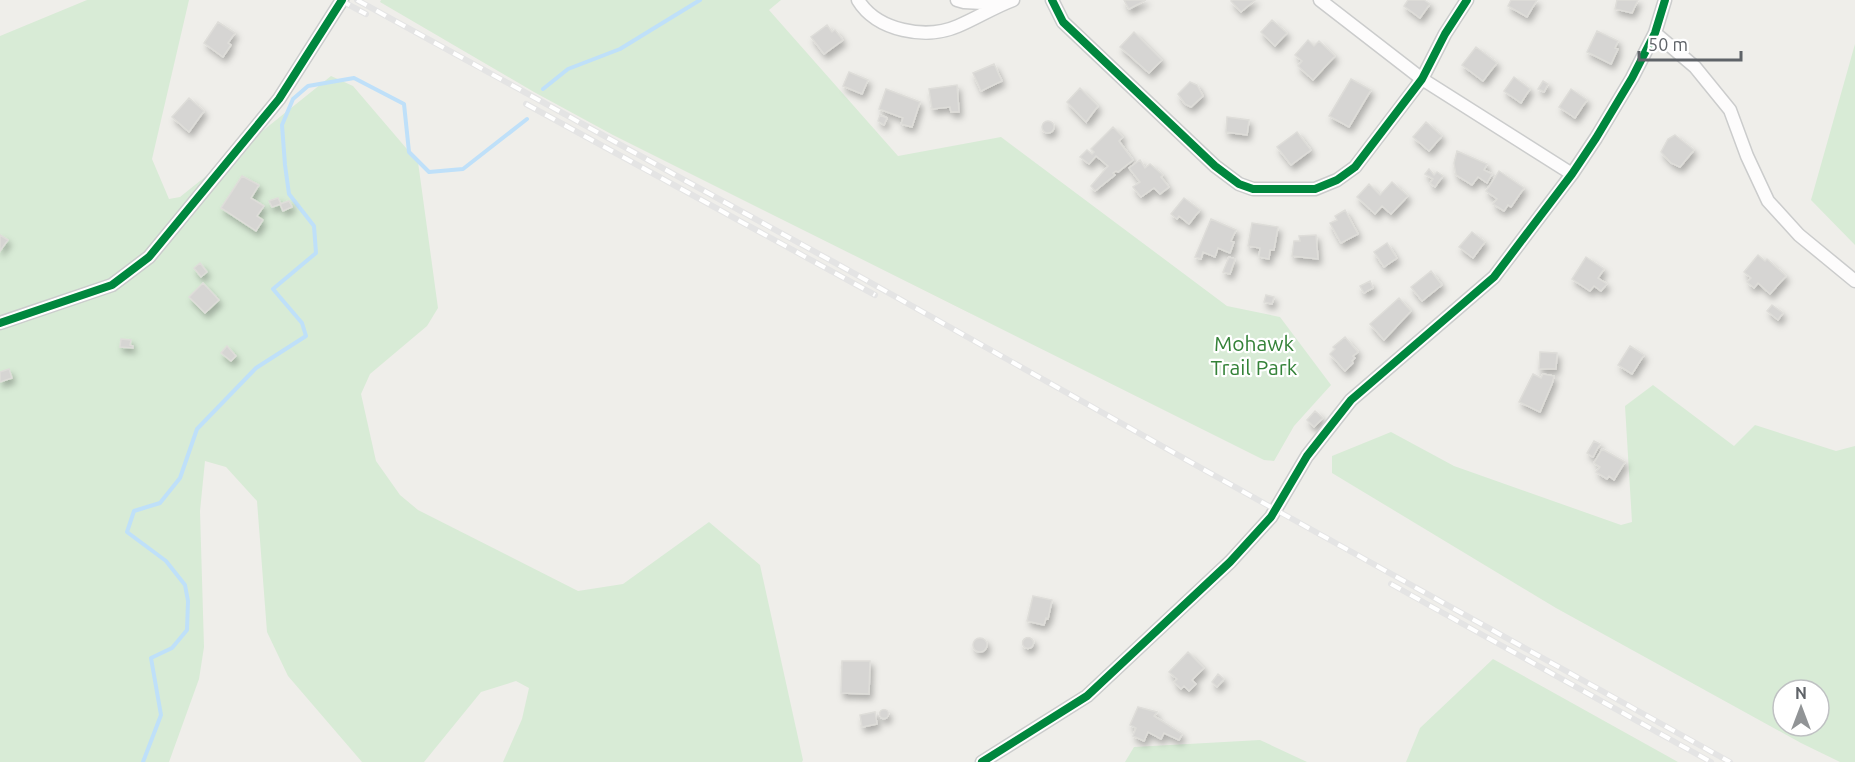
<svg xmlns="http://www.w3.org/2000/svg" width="1855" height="762" font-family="Ubuntu,sans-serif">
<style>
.green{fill:#d8ebd6;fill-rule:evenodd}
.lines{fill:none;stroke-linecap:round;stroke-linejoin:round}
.stream{stroke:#bfe0f9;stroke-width:4}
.building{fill:#d6d5d3;stroke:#deddd9;stroke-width:1.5;filter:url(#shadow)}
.minor-casing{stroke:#cbcccc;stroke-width:15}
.minor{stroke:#fdfcfc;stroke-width:12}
.rail-casing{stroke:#e4e4e4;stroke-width:6}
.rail{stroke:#fff;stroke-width:4;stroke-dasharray:11;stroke-linecap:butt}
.cycleway-casing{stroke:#fff;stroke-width:11}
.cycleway{stroke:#00873e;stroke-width:8}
.labels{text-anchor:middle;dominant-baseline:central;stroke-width:4.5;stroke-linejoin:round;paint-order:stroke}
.park-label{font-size:21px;fill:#348238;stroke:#fff}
</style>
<defs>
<filter id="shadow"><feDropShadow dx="3" dy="5" stdDeviation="3" flood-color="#0004"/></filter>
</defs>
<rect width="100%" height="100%" fill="#efeeea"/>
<path class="green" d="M 87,0 L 189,0 L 152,159 L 169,199 L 180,197 L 331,76 L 353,86 L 418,162 L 438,308 L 427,326 L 370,374 L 361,394 L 376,461 L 400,495 L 418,510 L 578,591 L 623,584 L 709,522 L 760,565 L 803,760 L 802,762 L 503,762 L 522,719 L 529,688 L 516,681 L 481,692 L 424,762 L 362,762 L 288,676 L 267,632 L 257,501 L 226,467 L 205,461 L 200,511 L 204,647 L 199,679 L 169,762 L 0,762 L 0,36 Z
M 381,0 L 781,0 L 769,10 L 898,156 L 1001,137 L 1227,306 L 1280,317 L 1331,385 L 1294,426 L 1274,461 L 1264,460 L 613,135 L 534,92 L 380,2 Z
M 1855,44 L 1855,245 L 1811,200 Z
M 1653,385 L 1734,446 L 1755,425 L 1836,451 L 1855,446 L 1855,762 L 1840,762 L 1801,743 L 1556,608 L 1332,473 L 1332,456 L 1391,432 L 1454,466 L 1621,525 L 1632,522 L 1625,406 ZM 1783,690 L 1819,690 L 1819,726 L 1783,726 Z
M 1493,659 L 1678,762 L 1406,762 L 1420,728 Z
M 1260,740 L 1307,762 L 1125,762 L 1134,747 Z"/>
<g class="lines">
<path class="stream" d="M 543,89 L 568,69 L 620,49 L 700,0
M 143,762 L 161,715 L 151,658 L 172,648 L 187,630 L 188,601 L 185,585 L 166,561 L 127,532 L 134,511 L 160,503 L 180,478 L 197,429 L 256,368 L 306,336 L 302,323 L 273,289 L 316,253 L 314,226 L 289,194 L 285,165 L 282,125 L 293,99 L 308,86 L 354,78 L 404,104 L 409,152 L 429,172 L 463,169 L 527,119"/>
</g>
<path class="building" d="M 1124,0 L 1146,0 L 1129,9 Z
M 1233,0 L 1255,0 L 1241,12 L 1231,1 Z
M 1408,0 L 1424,0 L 1430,4 L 1420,18 L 1404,6 Z
M 1511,0 L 1537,0 L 1527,17 L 1508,6 Z
M 1617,0 L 1638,0 L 1632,13 L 1615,9 Z
M 1272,20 L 1287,33 L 1275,46 L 1261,32 Z
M 218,22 L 235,33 L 228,43 L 231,45 L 223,57 L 204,43 Z
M 827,25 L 832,32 L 835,30 L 843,40 L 824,54 L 811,37 Z
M 1597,31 L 1618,41 L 1615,48 L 1618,49 L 1611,64 L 1587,52 Z
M 1134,32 L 1162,60 L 1149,73 L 1120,47 Z
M 1308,40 L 1314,46 L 1319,41 L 1335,56 L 1313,80 L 1298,66 L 1302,61 L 1295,55 Z
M 1476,47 L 1497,63 L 1483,81 L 1462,65 Z
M 994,64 L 1002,81 L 981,91 L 973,73 Z
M 849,72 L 868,80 L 862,94 L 843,86 Z
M 1514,77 L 1530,89 L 1521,103 L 1504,91 Z
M 1351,79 L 1371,90 L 1349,127 L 1329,116 Z
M 1543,81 L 1548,84 L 1544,92 L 1538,89 Z
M 1190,82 L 1197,85 L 1203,96 L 1191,107 L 1185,104 L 1178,94 Z
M 957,85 L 959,112 L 951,112 L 950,107 L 932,109 L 929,89 Z
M 1080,88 L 1098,106 L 1086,122 L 1067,102 Z
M 886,89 L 920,102 L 912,127 L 901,124 L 903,118 L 879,109 Z
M 1571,89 L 1587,100 L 1575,118 L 1559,107 Z
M 189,98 L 204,111 L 189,132 L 172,117 Z
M 880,115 L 887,118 L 884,125 L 878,121 Z
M 1227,117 L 1249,120 L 1247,135 L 1226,132 Z
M1042 127a6 6 0 1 1 12 0a6 6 0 1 1-12 0Z
M 1426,122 L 1442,136 L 1429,151 L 1413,137 Z
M 1113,127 L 1123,137 L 1119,141 L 1133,160 L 1118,172 L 1116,171 L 1113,173 L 1115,175 L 1095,191 L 1091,186 L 1108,166 L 1096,156 L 1089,164 L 1080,157 L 1087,150 L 1092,154 L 1094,152 L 1091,149 Z
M 1297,132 L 1311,150 L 1291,165 L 1277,147 Z
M 1675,135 L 1694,150 L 1680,167 L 1671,163 L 1661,152 L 1668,139 Z
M 1457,151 L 1487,164 L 1484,170 L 1492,174 L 1487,183 L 1478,177 L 1472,185 L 1456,175 L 1454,163 Z
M 1140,160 L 1145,168 L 1150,164 L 1163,175 L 1161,177 L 1169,187 L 1160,194 L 1154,188 L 1141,197 L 1133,187 L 1140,182 L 1129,168 Z
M 1429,169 L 1434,175 L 1437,172 L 1443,176 L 1435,187 L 1430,183 L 1433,179 L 1425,174 Z
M 1499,171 L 1524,188 L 1511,207 L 1508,205 L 1504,211 L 1493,204 L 1497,199 L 1486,191 Z
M 242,176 L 259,185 L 251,198 L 264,206 L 257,216 L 263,220 L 256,231 L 221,208 Z
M 1392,182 L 1408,196 L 1391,214 L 1382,206 L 1375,214 L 1357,197 L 1369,184 L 1380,195 Z
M 278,198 L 281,204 L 272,207 L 269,201 Z
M 1184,198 L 1200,210 L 1189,224 L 1179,216 L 1177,219 L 1171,214 Z
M 289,201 L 292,207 L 283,211 L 280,204 Z
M 1345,210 L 1358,234 L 1341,243 L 1330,223 L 1337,220 L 1335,216 Z
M 1211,219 L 1236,230 L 1231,241 L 1234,242 L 1230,253 L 1218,248 L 1215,257 L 1203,252 L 1201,259 L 1195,257 Z
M 1252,223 L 1278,227 L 1274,250 L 1270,250 L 1269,259 L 1259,257 L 1260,248 L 1248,246 Z
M 1472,232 L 1485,242 L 1473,258 L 1459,247 Z
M 0,235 L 8,240 L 0,251 Z
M 1316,235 L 1318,259 L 1292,256 L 1294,241 L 1300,241 L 1299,236 Z
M 1387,243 L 1397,258 L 1384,267 L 1374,252 Z
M 1758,255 L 1765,261 L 1767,259 L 1786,276 L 1770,294 L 1758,283 L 1754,288 L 1747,282 L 1751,278 L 1744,272 Z
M 1229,257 L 1235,259 L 1230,274 L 1223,272 Z
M 1586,257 L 1604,269 L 1598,278 L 1607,284 L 1601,291 L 1594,286 L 1590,291 L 1572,279 Z
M 200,263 L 207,272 L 201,277 L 194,268 Z
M 1431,271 L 1442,285 L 1422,301 L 1411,287 Z
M 1370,281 L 1373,288 L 1364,293 L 1360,286 Z
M 203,283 L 219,300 L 205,313 L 189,297 Z
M 1266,295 L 1274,297 L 1272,304 L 1264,302 Z
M 1399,298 L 1411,311 L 1384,340 L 1370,324 Z
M 1772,305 L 1783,313 L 1778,320 L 1767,311 Z
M 1345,337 L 1358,352 L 1353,356 L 1355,358 L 1352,361 L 1353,363 L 1345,371 L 1330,354 L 1335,349 L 1333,347 Z
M 121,339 L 131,340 L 130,345 L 133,346 L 133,348 L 120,347 Z
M 227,346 L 236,356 L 231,361 L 221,353 Z
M 1630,346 L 1644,355 L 1632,374 L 1618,365 Z
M 1540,352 L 1557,353 L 1556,369 L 1539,369 Z
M 9,369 L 12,378 L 0,382 L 0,372 Z
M 1533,374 L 1541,378 L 1543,374 L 1554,376 L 1552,384 L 1540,412 L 1519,402 Z
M 1315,411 L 1323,418 L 1314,427 L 1307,420 Z
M 1594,441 L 1600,444 L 1593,457 L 1587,453 Z
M 1602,449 L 1625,462 L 1614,480 L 1609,476 L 1607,479 L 1596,472 L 1600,467 L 1594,463 Z
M 1033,596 L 1052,600 L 1048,619 L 1046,618 L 1044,625 L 1027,621 Z
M1022.5 643a5.5 5.5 0 1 1 11 0a5.5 5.5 0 1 1-11 0Z
M973 645a7 7 0 1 1 14 0a7 7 0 1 1-14 0Z
M 1188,652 L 1204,668 L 1192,680 L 1196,684 L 1189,691 L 1184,686 L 1181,689 L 1174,682 L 1177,679 L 1169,672 Z
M 842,661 L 870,661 L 869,694 L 841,693 Z
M 1218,674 L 1224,679 L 1217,687 L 1212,682 Z
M 1138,707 L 1157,712 L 1154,716 L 1182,734 L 1179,740 L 1164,733 L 1161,739 L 1148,732 L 1144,741 L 1133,736 L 1136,728 L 1130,725 Z
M879.5 714a4.5 4.5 0 1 1 9 0a4.5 4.5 0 1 1-9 0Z
M 875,712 L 877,724 L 862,727 L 860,715 Z"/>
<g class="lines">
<g class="minor-casing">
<path id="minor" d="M 858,0 C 877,31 926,40 958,26 C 977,18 994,7 1013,0
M 957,0 L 964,2 L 1002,4
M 1052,0 L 1063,22 L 1215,166 L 1239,184 L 1253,189 L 1315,189 L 1337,180 L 1355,167 L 1422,79 L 1445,34 L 1467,0
M 1320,0 L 1422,79 L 1572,174
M 1655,33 L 1695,67 L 1730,110 L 1747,156 L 1768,201 L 1799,235 L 1855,281
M 0,323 L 112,285 L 149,257 L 279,99 L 342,0
M 982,762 L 1087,696 L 1230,562 L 1271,517 L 1307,456 L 1351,400 L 1494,277 L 1572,174 L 1596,138 L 1632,78 L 1655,33 L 1665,0"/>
</g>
<use href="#minor" class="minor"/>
<g class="rail-casing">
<path id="rail" d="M 340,0 L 366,14
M 357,0 L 839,265 L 1276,510 L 1730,762
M 526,104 L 875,295
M 1391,584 L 1711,762"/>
</g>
<use href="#rail" class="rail"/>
<g class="cycleway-casing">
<path id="cycleway" d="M 1052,0 L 1063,22 L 1215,166 L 1239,184 L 1253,189 L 1315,189 L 1337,180 L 1355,167 L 1422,79 L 1445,34 L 1467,0
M 0,323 L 112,285 L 149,257 L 279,99 L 342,0
M 982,762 L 1087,696 L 1230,562 L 1271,517 L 1307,456 L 1351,400 L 1494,277 L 1572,174 L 1596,138 L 1632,78 L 1655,33 L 1665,0"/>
</g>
<use href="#cycleway" class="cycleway"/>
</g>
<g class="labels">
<g class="park-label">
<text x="1254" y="343">Mohawk<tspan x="1254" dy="24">Trail Park</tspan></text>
</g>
</g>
<g transform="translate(1801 708)"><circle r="28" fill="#ffffff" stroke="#bfc1c3" stroke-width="1.5"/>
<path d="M0-4.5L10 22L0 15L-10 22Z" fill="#919496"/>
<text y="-9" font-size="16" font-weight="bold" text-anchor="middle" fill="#5f6368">N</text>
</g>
<path d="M1639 51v9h102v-9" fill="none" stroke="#5f6368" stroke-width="3"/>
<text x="1648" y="51" font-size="18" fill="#5f6368" stroke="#ffffff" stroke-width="4.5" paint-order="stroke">50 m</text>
</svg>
